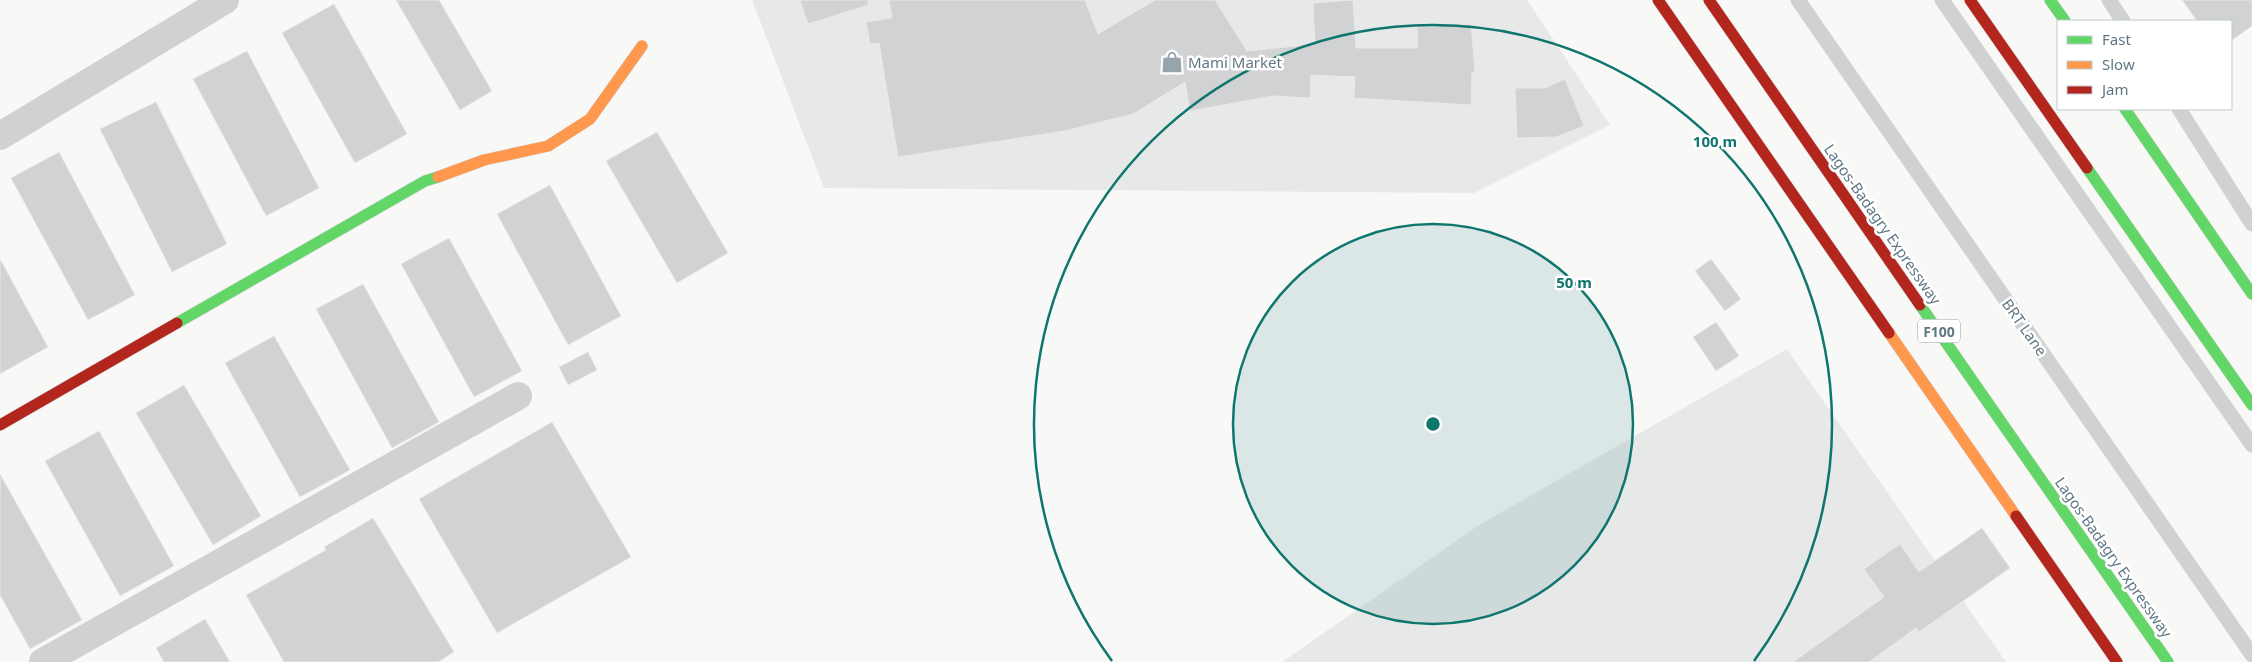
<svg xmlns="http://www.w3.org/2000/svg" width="2252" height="662" font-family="'Noto Sans',sans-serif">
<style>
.built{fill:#e7e9e9}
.building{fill:#d0d2d3;stroke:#e8e8e6}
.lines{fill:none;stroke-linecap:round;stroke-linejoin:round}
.fast-casing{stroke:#d5d6d6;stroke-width:12}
.slow-casing{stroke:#d5d6d6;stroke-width:12}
.jam-casing{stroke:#d5d6d6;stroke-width:12}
.lane{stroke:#d0d1d2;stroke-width:15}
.street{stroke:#d0d1d2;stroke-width:28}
.fast{stroke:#63d668;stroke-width:11}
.slow{stroke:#ff974d;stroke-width:11}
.jam{stroke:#b3261e;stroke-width:11}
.ring{fill:none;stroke:#0f766e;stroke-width:2.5}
.labels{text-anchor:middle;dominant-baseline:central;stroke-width:5;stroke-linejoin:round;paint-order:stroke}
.shield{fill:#fff;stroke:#90a0a9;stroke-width:1}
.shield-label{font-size:14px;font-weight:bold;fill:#617884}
.poi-label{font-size:15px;fill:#617884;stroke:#fff;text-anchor:start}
.street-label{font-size:15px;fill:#617884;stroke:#fff}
.centre{fill:#0f766e;stroke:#fff;stroke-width:2.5}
.ring-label{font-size:15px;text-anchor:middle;font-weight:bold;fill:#0f766e;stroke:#fff;stroke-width:5;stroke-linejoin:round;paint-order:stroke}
</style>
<rect width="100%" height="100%" fill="#f8f8f7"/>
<path class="built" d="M 752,0 L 1527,0 L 1610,125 L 1474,193 L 824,188 Z
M 1787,349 L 2006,662 L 1282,662 L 1479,525 Z"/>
<path class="building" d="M 396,0 L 439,0 L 492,91 L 460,110 Z
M 800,0 L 868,0 L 868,5 L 808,24 Z
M 889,0 L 1085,0 L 1098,34 L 1155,0 L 1215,0 L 1247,51 L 1315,44 L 1313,3 L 1353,0 L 1356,48 L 1418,48 L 1417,27 L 1471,24 L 1475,72 L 1472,72 L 1471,105 L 1354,98 L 1355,77 L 1311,75 L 1310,98 L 1273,96 L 1190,111 L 1185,82 L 1133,114 L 1064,131 L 898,157 L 879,43 L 870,44 L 866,22 L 892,18 Z
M 2182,0 L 2252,0 L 2252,26 L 2231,41 L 2231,21 L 2197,21 Z
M 334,4 L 407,134 L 355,163 L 282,33 Z
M 247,51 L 319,188 L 266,216 L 193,79 Z
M 1565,79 L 1584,126 L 1556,137 L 1517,138 L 1515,88 L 1545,88 Z
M 156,102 L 227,244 L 172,272 L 100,129 Z
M 657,132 L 728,253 L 677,283 L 606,161 Z
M 59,152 L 135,295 L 88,320 L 11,178 Z
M 550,185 L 621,316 L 568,345 L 497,214 Z
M 449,238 L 522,371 L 474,397 L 401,264 Z
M 0,259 L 48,347 L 0,374 Z
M 1711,259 L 1741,299 L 1725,311 L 1695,271 Z
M 363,284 L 439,422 L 392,448 L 316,309 Z
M 1716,322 L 1739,356 L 1716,371 L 1693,337 Z
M 274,336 L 350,470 L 300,497 L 225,363 Z
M 588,352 L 597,370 L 568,385 L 559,367 Z
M 184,385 L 261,516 L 213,545 L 136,413 Z
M 552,422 L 631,557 L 497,633 L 419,499 Z
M 99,431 L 174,566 L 120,596 L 45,461 Z
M 0,474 L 82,620 L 30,649 L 0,595 Z
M 373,518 L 454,652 L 438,662 L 284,662 L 246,595 L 326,550 L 324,547 Z
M 1982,528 L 2010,568 L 1919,632 L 1916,628 L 1869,662 L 1793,662 L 1884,597 L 1864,569 L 1900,544 L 1919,572 Z
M 205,619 L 230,662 L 164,662 L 156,648 Z"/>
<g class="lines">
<g class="fast-casing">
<path id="fast" d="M 2050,0 L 2065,21
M 2125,109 L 2252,294
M 2087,168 L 2252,405
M 1920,305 L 2168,662
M 177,323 L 425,181 L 438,177"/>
</g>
<g class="slow-casing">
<path id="slow" d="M 438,177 L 484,160 L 548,146 L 590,119 L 642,46
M 1889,333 L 2016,516"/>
</g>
<g class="jam-casing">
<path id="jam" d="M 1658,0 L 1889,333
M 1709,0 L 1920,305
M 1970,0 L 2087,168
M 0,425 L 177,323
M 2016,516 L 2117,662"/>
</g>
<path class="lane" d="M 1798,0 L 2252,655
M 1942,0 L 2252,445
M 2109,0 L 2123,21
M 2179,109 L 2252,224"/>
<path class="street" d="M 0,136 L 225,0
M 43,662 L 518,396"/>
<use href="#fast" class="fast"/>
<use href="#slow" class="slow"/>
<use href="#jam" class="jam"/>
</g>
<circle cx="1433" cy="424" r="200" fill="#0f766e" fill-opacity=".12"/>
<g class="ring">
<circle cx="1433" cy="424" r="200"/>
<path d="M1112 661A399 399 0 1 1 1754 661"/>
</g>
<defs>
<g id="shop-bare" transform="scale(1.725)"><path d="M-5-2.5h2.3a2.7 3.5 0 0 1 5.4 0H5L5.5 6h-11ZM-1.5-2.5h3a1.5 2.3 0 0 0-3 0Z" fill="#96a5ac" stroke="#fff" stroke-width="2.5" paint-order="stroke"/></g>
</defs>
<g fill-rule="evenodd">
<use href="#shop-bare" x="1172" y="62"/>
</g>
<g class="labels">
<rect class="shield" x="1918" y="319.5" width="42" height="23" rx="4"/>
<g class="shield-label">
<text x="1939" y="331">F100</text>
</g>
<g class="poi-label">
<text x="1188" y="62">Mami Market</text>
</g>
<g class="street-label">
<text transform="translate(1883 224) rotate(55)">Lagos-Badagry Expressway</text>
<text transform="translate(2025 327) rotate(55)">BRT Lane</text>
<text transform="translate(2114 557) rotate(55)">Lagos-Badagry Expressway</text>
</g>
</g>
<circle cx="1433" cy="424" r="8" class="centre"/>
<g class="ring-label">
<text x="1715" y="147">100 m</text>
<text x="1574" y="288">50 m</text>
</g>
<rect x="2057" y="20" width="175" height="90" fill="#ffffff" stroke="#c0c9ce"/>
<rect x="2067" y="36" width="25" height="8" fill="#63d668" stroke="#c0c9ce"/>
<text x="2102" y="45" font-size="15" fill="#617884">Fast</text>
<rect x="2067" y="61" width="25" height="8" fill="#ff974d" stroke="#c0c9ce"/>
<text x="2102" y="70" font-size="15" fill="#617884">Slow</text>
<rect x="2067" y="86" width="25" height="8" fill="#b3261e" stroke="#c0c9ce"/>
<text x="2102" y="95" font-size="15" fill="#617884">Jam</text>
</svg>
